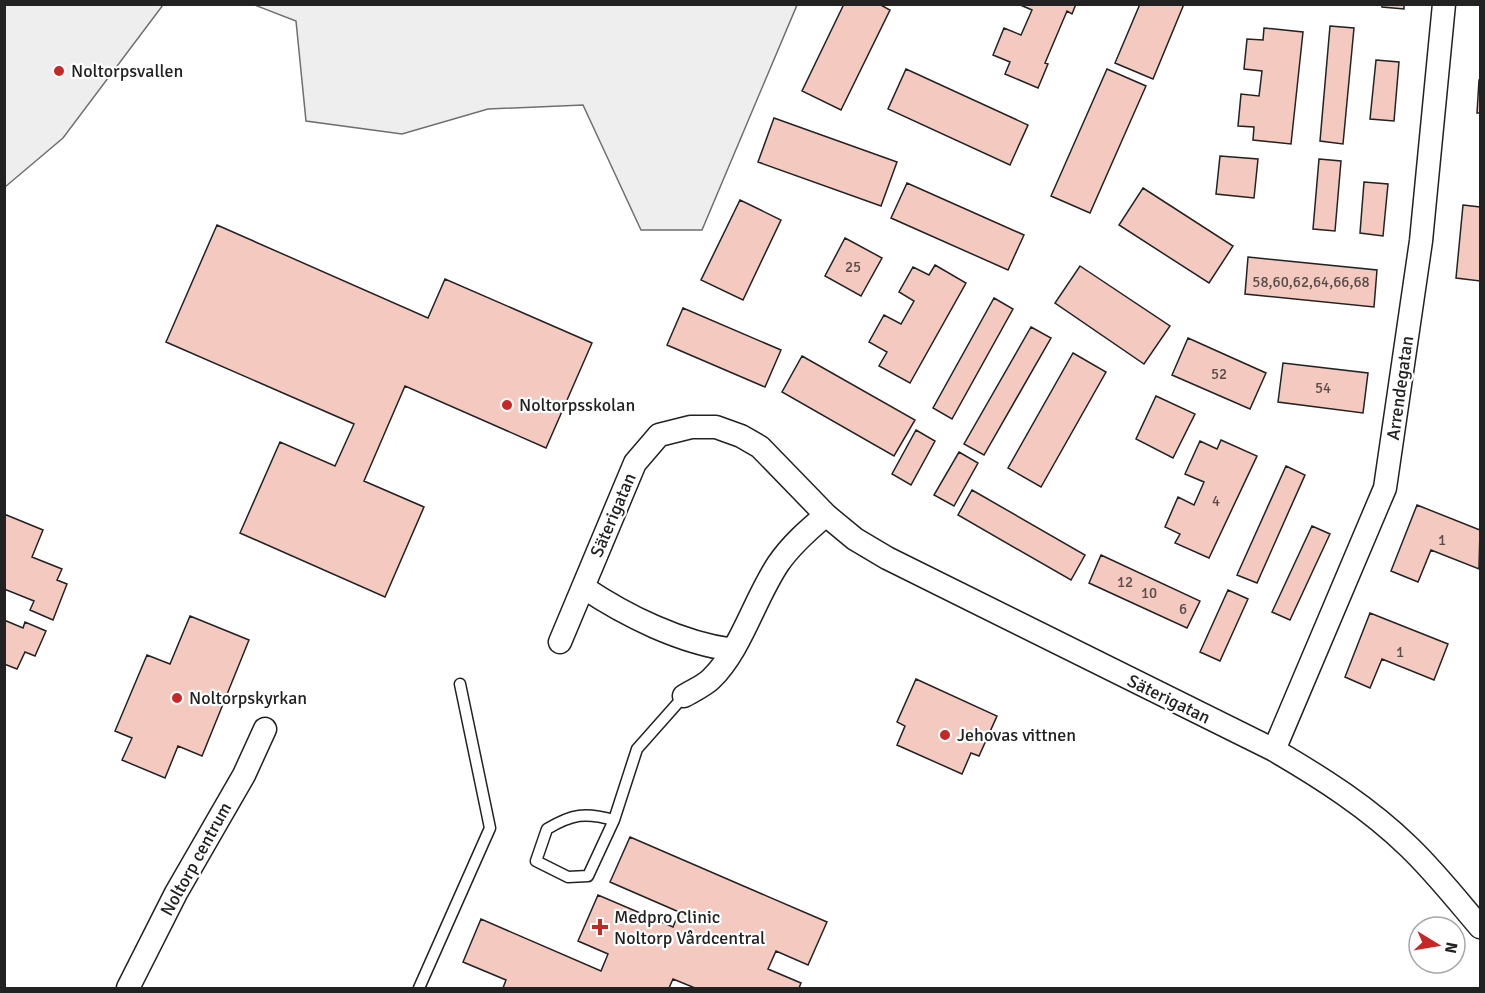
<svg xmlns="http://www.w3.org/2000/svg" width="1485" height="993" font-family="Signika,sans-serif">
<style>
.green{fill:#eee;stroke:#6f6f6f;stroke-width:1.5}
.building{fill:#f3c9c0;stroke:#222;stroke-width:1.5}
.lines{fill:none;stroke-linecap:round;stroke-linejoin:round}
.service-casing{stroke:#222;stroke-width:13}
.minor-casing{stroke:#222;stroke-width:25}
.service{stroke:#fff;stroke-width:10}
.minor{stroke:#fff;stroke-width:22}
.poi-dot{fill:#c62828;stroke:#fff;stroke-width:2}
.labels{text-anchor:middle;dominant-baseline:central;stroke-width:4.5;stroke-linejoin:round;paint-order:stroke}
.number-label{font-size:15px;fill:#564c4a}
.poi-label{font-size:18px;fill:#222;stroke:#fff;text-anchor:start}
.street-label{font-size:18px;fill:#222;stroke:#fff}
</style>
<rect width="100%" height="100%" fill="#fff"/>
<path class="green" d="M 5,4 L 163,5 L 63,138 L 5,187 Z
M 252,4 L 797,4 L 797,5 L 702,230 L 641,230 L 583,105 L 488,109 L 402,134 L 306,121 L 296,21 Z"/>
<path class="building" d="M 844,4 L 879,4 L 890,10 L 841,110 L 802,91 Z
M 1018,4 L 1076,4 L 1072,14 L 1067,11 L 1045,63 L 1048,64 L 1038,88 L 1005,74 L 1010,62 L 993,55 L 1004,28 L 1021,35 L 1032,10 Z
M 1140,4 L 1184,4 L 1153,79 L 1115,63 Z
M 1382,4 L 1404,4 L 1404,9 L 1382,7 Z
M 1330,26 L 1354,28 L 1343,144 L 1320,141 Z
M 1264,28 L 1303,32 L 1291,144 L 1253,140 L 1254,127 L 1238,126 L 1241,94 L 1259,96 L 1262,71 L 1244,69 L 1247,39 L 1263,40 Z
M 1376,60 L 1399,62 L 1394,121 L 1370,119 Z
M 906,69 L 1028,125 L 1010,165 L 888,109 Z
M 1107,69 L 1146,86 L 1090,213 L 1051,196 Z
M 1479,80 L 1480,80 L 1480,113 L 1477,113 Z
M 774,118 L 897,162 L 881,206 L 758,162 Z
M 1220,156 L 1258,159 L 1254,198 L 1216,194 Z
M 1319,159 L 1341,161 L 1335,231 L 1313,229 Z
M 1364,182 L 1388,184 L 1383,236 L 1360,233 Z
M 907,183 L 1024,235 L 1008,270 L 891,218 Z
M 1143,188 L 1233,246 L 1209,283 L 1119,225 Z
M 740,200 L 781,220 L 743,300 L 701,280 Z
M 1463,205 L 1480,207 L 1480,281 L 1456,278 Z
M 217,225 L 428,318 L 445,279 L 592,343 L 546,448 L 405,386 L 364,481 L 424,507 L 385,597 L 240,533 L 280,442 L 335,466 L 354,424 L 166,342 Z
M 845,238 L 882,258 L 861,296 L 825,276 Z
M 1248,257 L 1377,270 L 1374,307 L 1245,294 Z
M 935,265 L 966,283 L 910,383 L 879,366 L 887,352 L 869,342 L 884,315 L 901,324 L 914,301 L 899,292 L 913,267 L 929,275 Z
M 1080,266 L 1170,326 L 1144,364 L 1055,303 Z
M 994,298 L 1013,309 L 952,419 L 933,408 Z
M 683,308 L 781,350 L 765,387 L 667,345 Z
M 1031,327 L 1051,338 L 984,455 L 964,444 Z
M 1188,338 L 1266,373 L 1250,409 L 1172,375 Z
M 1073,353 L 1106,372 L 1041,487 L 1008,468 Z
M 802,356 L 915,420 L 894,456 L 782,392 Z
M 1283,363 L 1368,373 L 1363,413 L 1278,402 Z
M 1156,396 L 1195,414 L 1173,458 L 1136,439 Z
M 916,430 L 935,441 L 911,485 L 892,474 Z
M 1221,440 L 1257,456 L 1209,558 L 1175,543 L 1180,534 L 1165,527 L 1178,497 L 1194,505 L 1204,482 L 1185,474 L 1200,441 L 1217,449 Z
M 959,452 L 978,463 L 954,506 L 934,495 Z
M 1286,466 L 1305,475 L 1257,583 L 1237,575 Z
M 972,490 L 1085,555 L 1071,580 L 958,515 Z
M 1417,505 L 1480,530 L 1479,569 L 1431,550 L 1418,582 L 1391,571 Z
M 4,514 L 43,530 L 32,557 L 62,569 L 57,580 L 67,584 L 53,620 L 30,610 L 34,601 L 4,589 Z
M 1312,526 L 1330,534 L 1290,620 L 1272,612 Z
M 1101,555 L 1200,601 L 1187,628 L 1089,583 Z
M 1228,590 L 1248,599 L 1220,661 L 1200,652 Z
M 1370,613 L 1448,644 L 1434,680 L 1382,659 L 1370,688 L 1345,677 Z
M 190,616 L 249,640 L 202,756 L 178,746 L 165,778 L 122,760 L 132,738 L 115,731 L 147,655 L 170,664 Z
M 4,620 L 23,628 L 25,622 L 46,631 L 35,656 L 25,652 L 17,669 L 4,664 Z
M 916,679 L 997,716 L 979,756 L 971,753 L 962,774 L 897,745 L 905,726 L 897,722 Z
M 630,837 L 827,922 L 808,965 L 776,951 L 768,969 L 801,983 L 799,988 L 695,988 L 673,979 L 669,988 L 503,988 L 506,980 L 463,962 L 481,919 L 601,971 L 608,954 L 578,941 L 598,895 L 673,927 L 679,912 L 610,882 Z"/>
<g class="lines">
<g class="service-casing">
<path id="service" d="M 614,820 C 585,812 572,814 547,829 L 536,861 L 568,877 L 588,876 L 614,820 L 637,749 L 684,696
M 419,988 L 490,828 L 460,684"/>
</g>
<g class="minor-casing">
<path id="minor" d="M 583,587 C 626,616 681,643 733,650
M 560,642 L 635,463 L 659,435 L 691,427 L 716,427 L 741,436 L 760,447 L 826,515 L 855,539 L 887,558 L 1274,750 C 1322,778 1369,808 1409,847 C 1435,872 1457,900 1480,927
M 684,696 C 692,691 704,686 711,679 C 741,650 754,600 778,564 C 791,545 808,530 826,515
M 1274,750 L 1385,488 L 1421,241 L 1444,4
M 128,988 L 176,893 L 244,775 L 265,729"/>
</g>
<use href="#service" class="service"/>
<use href="#minor" class="minor"/>
</g>
<g class="poi-dot">
<circle cx="59" cy="71" r="6"/>
<circle cx="507" cy="405" r="6"/>
<circle cx="177" cy="698" r="6"/>
<circle cx="945" cy="735" r="6"/>
<path d="M597 918h6v6h6v6h-6v6h-6v-6h-6v-6h6z"/>
</g>
<g class="labels">
<g class="number-label">
<text x="853" y="267">25</text>
<text x="1311" y="282">58,60,62,64,66,68</text>
<text x="1219" y="374">52</text>
<text x="1323" y="388">54</text>
<text x="1216" y="501">4</text>
<text x="1442" y="540">1</text>
<text x="1125" y="582">12</text>
<text x="1149" y="593">10</text>
<text x="1183" y="609">6</text>
<text x="1400" y="652">1</text>
</g>
<g class="poi-label">
<text x="71" y="71">Noltorpsvallen</text>
<text x="519" y="405">Noltorpsskolan</text>
<text x="189" y="698">Noltorpskyrkan</text>
<text x="957" y="735">Jehovas vittnen</text>
<text x="614" y="917">Medpro Clinic<tspan x="614" dy="21">Noltorp Vårdcentral</tspan></text>
</g>
<g class="street-label">
<text transform="translate(1400 388) rotate(-82)">Arrendegatan</text>
<text transform="translate(613 515) rotate(-67)">Säterigatan</text>
<text transform="translate(1169 699) rotate(26)">Säterigatan</text>
<text transform="translate(196 859) rotate(-61)">Noltorp centrum</text>
</g>
</g>
<rect width="1485" height="993" fill="none" stroke="#222222" stroke-width="12"/>
<g transform="translate(1437 945) rotate(101)"><circle r="28" fill="#ffffff" stroke="#a7a7a7" stroke-width="1.5"/>
<path d="M0-4.5L10 22L0 15L-10 22Z" fill="#c62828"/>
<text y="-9" font-size="16" font-weight="bold" text-anchor="middle" fill="#222222">N</text>
</g>
</svg>
